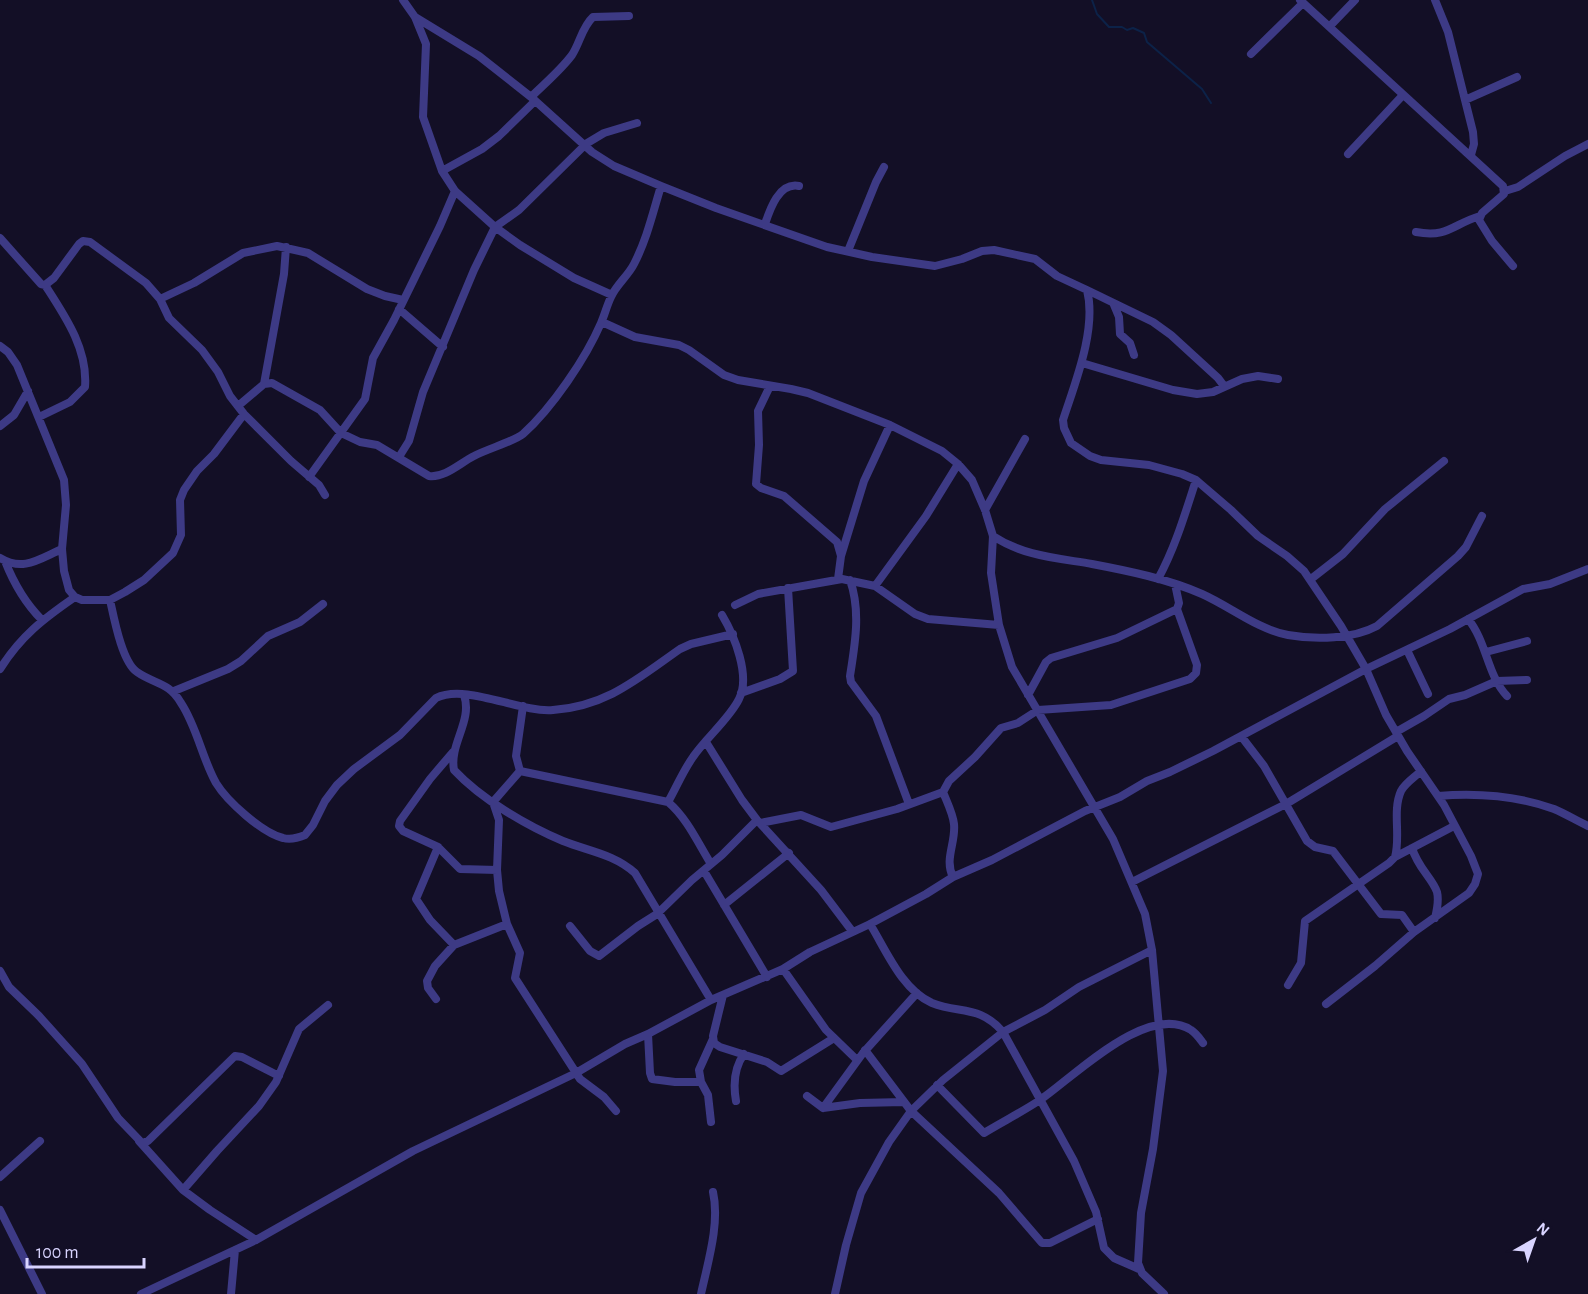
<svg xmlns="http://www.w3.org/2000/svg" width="1588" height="1294" font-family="'Alegreya Sans',sans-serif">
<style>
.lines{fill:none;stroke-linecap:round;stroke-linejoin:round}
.stream{stroke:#0c2248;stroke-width:2}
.minor{stroke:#3d3a85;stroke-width:8}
</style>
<rect width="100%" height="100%" fill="#130f26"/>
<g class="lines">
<path class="stream" d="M 1092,0 L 1097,14 L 1109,27 L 1122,27 L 1127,30 L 1133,28 L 1144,33 L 1147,42 L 1202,89 L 1211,103"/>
<path class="minor" d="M 403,0 L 415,17 L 426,44 L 423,117 L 442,171 L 455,191 L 495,227 L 520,245 L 574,278 L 612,295
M 1300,0 L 1503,186 L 1504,194 L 1482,213 L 1479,220 L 1492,241 L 1513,266
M 1435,0 L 1448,32 L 1473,132 L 1474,144 L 1471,155
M 415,17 L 479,56 L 531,97 L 592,152 L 614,166 L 661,186 L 716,208 L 827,247 L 872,257 L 935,266 L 962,259 L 982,251 L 994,250 L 1035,259 L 1057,276 L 1087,290 C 1097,329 1075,383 1063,420 L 1064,428 L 1071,443 L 1090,456 L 1101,460 L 1149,465 L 1182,474 L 1196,480 L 1231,510 L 1258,536 L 1287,556 L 1304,571 L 1341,626 L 1366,669 L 1386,715 L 1407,751 L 1444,805 L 1471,856 L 1478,874 L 1475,884 L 1469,893 L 1414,932 L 1375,966 L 1326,1004
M 1330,26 L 1355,0
M 1251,54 L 1303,3
M 531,97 C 544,84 560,71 572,55 C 580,43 582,27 593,17 L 629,16
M 1465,100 L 1517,77
M 584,145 L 604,133 L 637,123
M 1348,154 L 1403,95
M 442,171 L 482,149 L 499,136 L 535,101
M 1505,191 L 1518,187 L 1565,156 L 1588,144
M 765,224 C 770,209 779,182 799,186
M 1416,232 C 1448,238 1453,224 1480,216
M 0,238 L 41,284 L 45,285 L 54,278 L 79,244 L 83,241 L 90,242 L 146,283 L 160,299 L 169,318 L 202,350 L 218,372 L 230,396 L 244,414 L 291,461 L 319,485 L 325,495
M 848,251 L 876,182 L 884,167
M 1087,290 L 1153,322 L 1171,335 L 1218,378 L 1224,386
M 160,299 L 194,283 L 243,253 L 277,246 L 308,253 L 367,289 L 385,296 L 403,300
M 1114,305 L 1119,317 L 1120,334 L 1130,343 L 1134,355
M 399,309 L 443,347
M 602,322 L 635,337 L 679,345 L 689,350 L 724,375 L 738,380 L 791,389 L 808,393 L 890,425 L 942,451 L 958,464 L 972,480 L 985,510 L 993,536 L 991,573 L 999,625 L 1012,667 L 1113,839 L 1145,914 L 1152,950 L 1163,1071 L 1153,1149 L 1141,1213 L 1138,1263 L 1142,1273 L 1164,1294
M 0,346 L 8,352 L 17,365 L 64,480 L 66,505 L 62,549 L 64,571 L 69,590 L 75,597 L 82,600 L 110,600 L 125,592 L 144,580 L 173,553 L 181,535 L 180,500 L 184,490 L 197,471 L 214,454 L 244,414
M 1082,363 L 1173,390 L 1197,394 L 1213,392 L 1242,379 L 1258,376 L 1278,379
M 264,384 L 284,274 L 286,247
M 770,386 L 758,411 L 759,445 L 756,484 L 761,488 L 784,496 L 837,542 L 841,556 L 838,579
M 238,406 L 264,384 L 272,383 L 320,410 L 341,433 L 360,442 L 377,445 L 429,476 C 445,478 460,463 474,456 C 487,449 515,441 523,434 C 552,408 586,358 601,323 C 605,314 607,305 611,297 C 616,285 628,276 634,264 C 647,239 653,212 661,186
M 39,417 L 70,402 L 85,387 C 88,349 65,316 45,285
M 0,426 L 14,415 L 28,391
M 399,457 L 409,441 L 423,392 L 474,270 L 495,227 L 519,210 L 585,145
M 309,477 L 365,399 L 373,358 L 394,320 L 440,226 L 455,191
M 985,510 L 1025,439
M 993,536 C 1023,556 1057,558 1092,564 C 1129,571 1168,579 1202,594 C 1231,607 1257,629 1288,635 C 1316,640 1353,639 1377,626 L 1458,556 L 1466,547 L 1482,516
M 841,556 L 864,481 L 890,425
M 0,558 C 23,572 39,559 62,549
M 5,561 C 14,584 25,603 42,620
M 1158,579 C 1175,548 1185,514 1196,480
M 1311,579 L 1343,554 L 1385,509 L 1444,461
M 850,580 C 861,611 855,644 850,676 L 851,682 L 876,716 L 909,804
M 875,586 L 926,516 L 958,464
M 110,600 C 114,618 122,662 137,672 C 154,684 169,682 181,703 C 197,727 202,758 216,783 C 227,801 262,833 283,838 C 290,840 298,838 305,835 L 313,825 L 325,801 L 337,785 L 354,769 L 400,735 L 436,698 C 466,683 520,713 553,710 C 607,706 637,679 680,649 L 691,644 L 733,634
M 735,605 L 758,594 L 842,579 L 875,586 L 915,614 L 928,619 L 999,625
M 1468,619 C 1487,642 1487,675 1507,696
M 1407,650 L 1428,694
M 1486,652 L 1527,641
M 0,669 C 21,636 43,619 75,597
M 174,691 L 228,669 L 241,661 L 268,636 L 300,622 L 323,604
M 741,693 L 780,679 L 793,671 L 788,588
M 464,695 C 473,721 449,744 454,770 C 481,799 527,826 563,841 C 588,851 614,854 635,873 L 711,1000
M 1028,695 L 1046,662 L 1051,658 L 1117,638 L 1177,609 L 1179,603 L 1175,584
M 523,706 L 516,756 L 520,771 L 668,802 C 687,818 698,843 711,864
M 1396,732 L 1424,716 L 1449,699 L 1465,695 L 1497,681 L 1527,680
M 1241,736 L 1264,766 L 1307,841 L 1315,847 L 1333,851 L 1381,914 L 1402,915 L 1414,932
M 706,742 L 742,800 L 757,820 L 821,890 L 852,931
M 453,752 L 430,779 L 400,821 L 399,826 L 403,831 L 438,847 L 460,869 L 497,870
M 520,771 L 493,802 L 499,820 L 497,870 L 499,891 L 507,924 L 520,953 L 515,978 L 580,1079 L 604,1097 L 616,1111
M 1438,796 C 1476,793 1518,796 1554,809 C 1566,814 1577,821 1588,826
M 668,802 C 676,788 683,771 693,757 C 705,739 730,718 739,699 C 751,676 734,635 722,615
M 760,823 L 801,815 L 831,827 L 897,809 L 943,792
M 438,847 L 416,899 L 430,920 L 454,945
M 1412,848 C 1418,868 1432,878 1437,892 C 1439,900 1437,910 1435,918
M 1395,857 L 1454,826
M 704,871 L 767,977
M 953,877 C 944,859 956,843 954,824 C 953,814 947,802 943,792 L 949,781 L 975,757 L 1001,728 L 1018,723 L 1038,710 L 1111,705 L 1190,679 L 1196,673 L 1197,665 L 1177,609
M 1132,882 L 1286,804 L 1398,736
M 724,905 L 789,853
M 870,924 C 886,950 902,990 932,1003 C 960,1014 980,1005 1003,1032 L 1074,1161 L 1096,1212 L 1104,1248 L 1114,1258 L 1139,1269
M 570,926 L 590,951 L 599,956 L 638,926 L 657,914 L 692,880 L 722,855 L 757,820
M 783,969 L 826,1030 L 857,1060
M 0,971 L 9,987 L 39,1016 L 82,1064 L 118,1118 L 142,1143 L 148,1141 L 235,1056 L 242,1057 L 279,1076
M 1288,985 L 1301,963 L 1305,921 L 1389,863 L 1395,857 C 1401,836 1392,811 1401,791 C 1405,783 1415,777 1421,771
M 723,995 L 713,1036 L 714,1043 L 720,1047 L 767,1062 L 781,1071 L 834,1038
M 436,999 L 428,988 L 427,981 L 435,966 L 454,945 L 507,924
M 648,1034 L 650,1073 L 652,1079 L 675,1082 L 701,1082
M 865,1050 L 911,1111 L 999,1193 L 1042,1243 L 1050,1243 L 1098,1219
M 937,1085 L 984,1133 C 1002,1122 1022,1112 1040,1100 C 1074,1077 1147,1002 1191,1030 C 1196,1033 1200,1039 1203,1043
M 807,1096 L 823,1108 L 860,1103 L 904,1102
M 736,1101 C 733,1084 734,1068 744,1054
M 823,1108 L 863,1053 L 917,993
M 711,1122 L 708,1095 L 701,1082 L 699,1070 L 713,1039
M 139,1141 L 183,1190 L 210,1210 L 256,1240
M 0,1177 L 40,1141
M 183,1190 L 217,1151 L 259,1106 L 276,1082 L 299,1029 L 328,1005
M 0,1210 L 42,1294
M 141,1294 L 256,1240 L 413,1151 L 576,1073 L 625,1044 L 648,1034 L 711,1000 L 783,969 L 810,952 L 870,924 L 926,894 L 953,877 L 992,860 L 1085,811 L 1120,797 L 1147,781 L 1170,772 L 1213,751 L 1366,669 L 1450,629 L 1523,589 L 1550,584 L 1588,569
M 231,1294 L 235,1250
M 701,1294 C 708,1262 720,1223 713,1192
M 835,1294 L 846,1245 L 861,1193 L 889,1142 L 911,1111 L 943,1080 L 1003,1032 L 1045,1010 L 1079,987 L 1152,950"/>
</g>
<g transform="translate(1534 1240) rotate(40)" stroke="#130f26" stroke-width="4.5" paint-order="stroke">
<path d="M0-4.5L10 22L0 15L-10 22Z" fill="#d9d4ff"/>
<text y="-9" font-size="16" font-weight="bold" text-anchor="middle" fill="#d9d4ff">N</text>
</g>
<path d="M27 1258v9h117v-9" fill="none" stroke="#d9d4ff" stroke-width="3"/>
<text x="36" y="1258" font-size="18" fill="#d9d4ff" stroke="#130f26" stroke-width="4.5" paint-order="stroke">100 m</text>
</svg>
